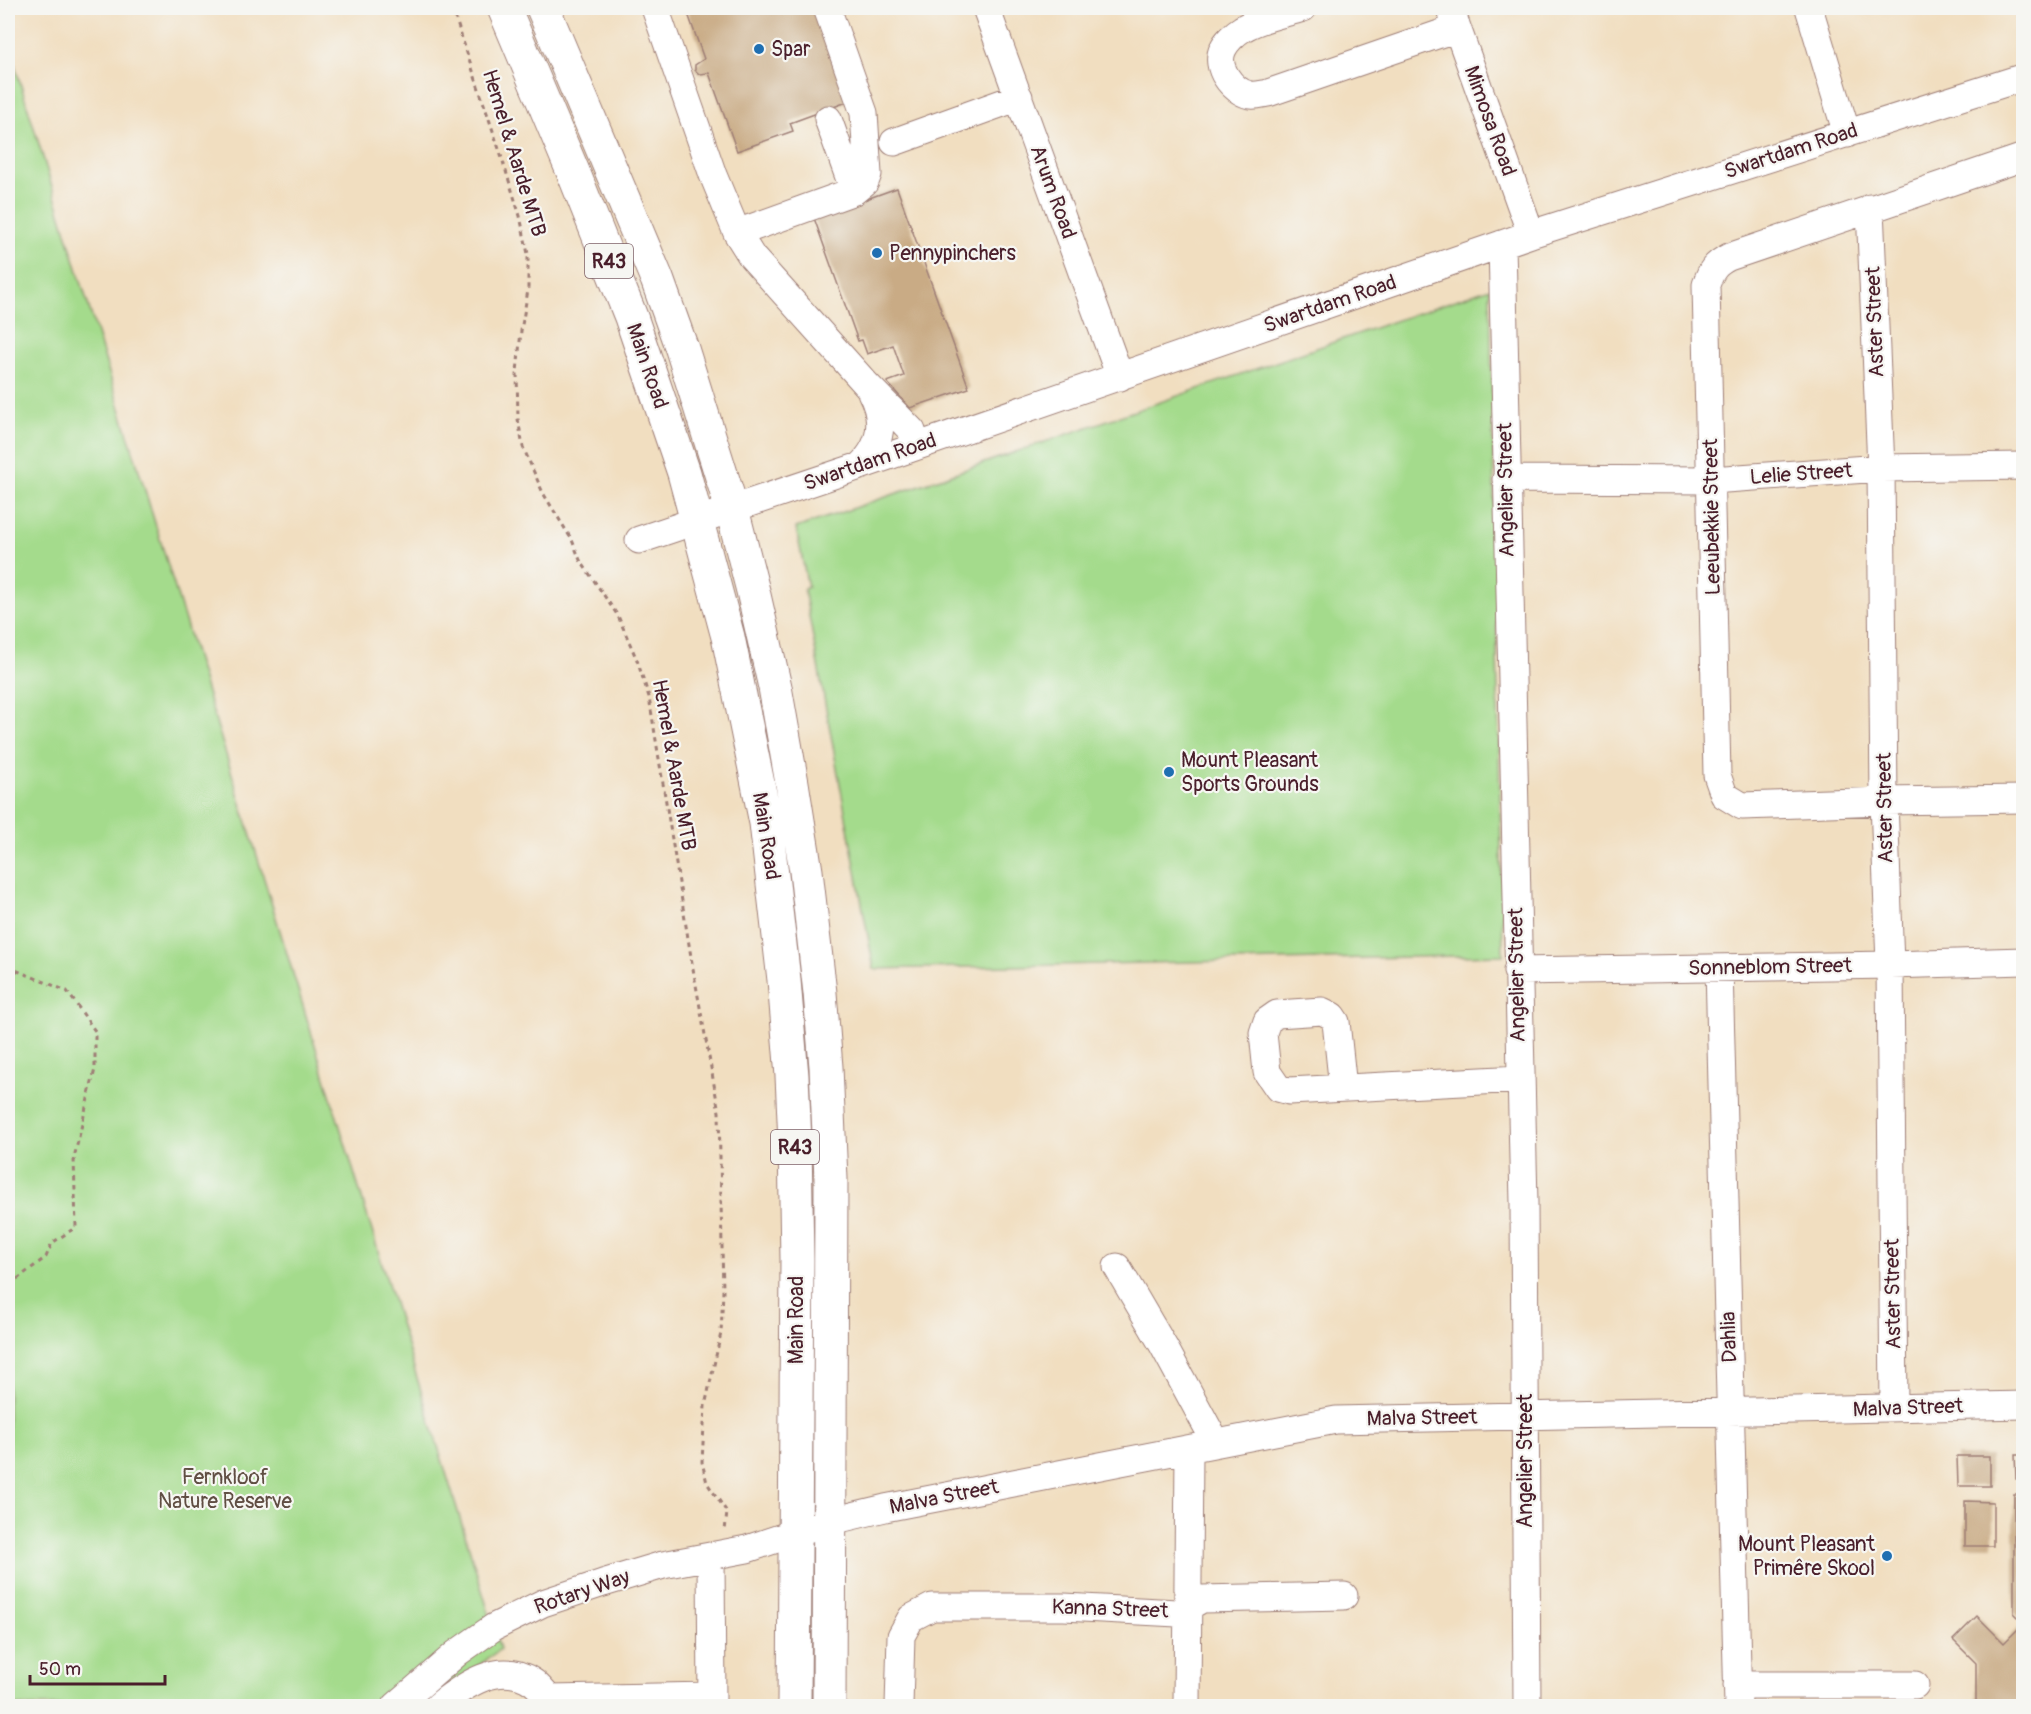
<svg xmlns="http://www.w3.org/2000/svg" width="2031" height="1714" font-family="Pangolin,sans-serif">
<style>
.green{fill:#a4db8c;stroke:#777d5c;stroke-width:1.5}
.building{fill:#c9ab85}
.lines{fill:none;stroke-linecap:round;stroke-linejoin:round}
.minor-casing{stroke:#9e7e76;stroke-width:29}
.major-casing{stroke:#9e7e76;stroke-width:35}
.path{stroke:#9e7e76;stroke-width:3;stroke-dasharray:4.5 4.5;stroke-linecap:butt}
.minor{stroke:#fff;stroke-width:27}
.major{stroke:#fff;stroke-width:33}
.poi-dot{fill:#1f6fb2;stroke:#f6f6f2;stroke-width:2}
.labels{text-anchor:middle;dominant-baseline:central;stroke-width:4.5;stroke-linejoin:round;paint-order:stroke}
.shield{fill:#f6f6f2;stroke:#7e6067;stroke-width:1.5}
.shield-label{font-size:20px;font-weight:bold;fill:#4a1f2b}
.poi-label{font-size:21px;fill:#4a1f2b;stroke:#f6f6f2;text-anchor:start}
.street-label{font-size:21px;fill:#4a1f2b;stroke:#f6f6f2}
.park-label{font-size:21px;fill:#604e43;stroke:#f6f6f2}
</style>
<rect width="100%" height="100%" fill="#f6f6f2"/>
<filter id="ink" filterUnits="userSpaceOnUse"><feTurbulence type="fractalNoise" baseFrequency=".0167" numOctaves="2"/><feDisplacementMap in="SourceGraphic" scale="12" xChannelSelector="R" yChannelSelector="G"/><feConvolveMatrix kernelMatrix="1 2 1 2 8 2 1 2 1" color-interpolation-filters="sRGB"/></filter>
<filter id="wash" filterUnits="userSpaceOnUse"><feTurbulence type="fractalNoise" baseFrequency=".008" numOctaves="4" result="noise"/><feDisplacementMap in="SourceGraphic" scale="24" xChannelSelector="R" yChannelSelector="G"/><feGaussianBlur stdDeviation="1.35" result="paint"/><feColorMatrix in="noise" values="0 0 0 0 0 0 0 0 0 0 0 0 0 0 0 0 0 1.4 0 .05"/><feComposite in="paint" operator="in"/></filter>
<g filter="url(#wash)">
<rect width="100%" height="100%" fill="#f1dec0"/>
<path class="green" d="M 8,43 L 500,1649 L 428,1706 L 8,1706 Z
M 1490,288 L 1503,955 L 874,969 L 804,589 L 808,587 L 796,528 Z"/>
<g id="blocks">
<path class="building" d="M 686,8 L 822,8 L 847,102 L 790,123 L 793,131 L 737,151 L 709,73 L 699,74 L 695,70 L 695,65 L 704,59 Z
M 897,188 L 969,388 L 910,408 L 887,382 L 904,376 L 893,345 L 867,354 L 862,340 L 858,341 L 814,218 Z
M 2015,1455 L 2024,1455 L 2024,1479 L 2016,1479 Z
M 1957,1456 L 1990,1456 L 1990,1486 L 1958,1486 Z
M 2014,1494 L 2024,1494 L 2024,1706 L 1972,1706 L 1976,1703 L 1976,1663 L 1953,1640 L 1977,1616 L 2004,1643 L 2021,1626 L 2019,1624 L 2022,1621 L 2014,1613 Z
M 1965,1501 L 1993,1502 L 1993,1546 L 1965,1546 Z"/>
</g>
</g>
<g filter="url(#ink)">
<use href="#blocks" fill-opacity="0" stroke="#9e7e76" stroke-width="1.5"/>
<g class="lines">
<g class="minor-casing">
<path id="minor" d="M 655,8 L 713,175 L 737,233 L 752,257 L 867,385 L 912,431 L 917,446
M 986,8 L 1120,377
M 1303,8 C 1284,14 1259,18 1242,29 C 1235,33 1226,42 1223,49 C 1214,67 1232,91 1250,95 C 1256,96 1262,94 1268,93 L 1457,28
M 1450,8 L 1531,234
M 1809,8 L 1847,134
M 828,119 L 854,191
M 894,142 L 1019,97
M 2024,157 L 1729,257 C 1715,264 1711,270 1706,285 L 1717,775 L 1724,795 L 1742,806 L 1884,801 L 2024,799
M 1870,208 L 1881,468 L 1884,801 L 1890,965 L 1894,1408
M 737,233 L 854,191 L 865,182 L 868,174 L 864,113 L 827,8
M 1502,244 L 1524,1203 L 1527,1706
M 860,466 C 883,445 885,419 871,392
M 1506,479 L 1711,480 L 1881,468 L 2024,466
M 639,540 L 860,466 L 1531,234 L 2024,77
M 1719,968 L 1738,1706
M 1517,971 L 1890,965 L 2024,961
M 1343,1088 L 1336,1022 L 1332,1016 L 1322,1011 L 1277,1014 L 1267,1021 L 1263,1033 L 1267,1072 L 1278,1088 L 1289,1091 L 1520,1079
M 1117,1267 L 1164,1347 L 1216,1443
M 711,1556 L 712,1706
M 1737,1685 L 1915,1685
M 396,1706 L 457,1653 L 494,1627 L 543,1603 L 603,1583 L 663,1565 L 747,1549 L 831,1521 L 885,1508 L 1336,1420 L 2024,1405
M 438,1706 C 463,1686 500,1659 533,1682 C 539,1686 544,1694 550,1699
M 550,1706 L 550,1699 L 712,1696
M 899,1706 L 901,1636 L 911,1618 L 932,1607 L 1064,1607 L 1177,1613 L 1202,1599 L 1344,1596
M 1187,1706 L 1189,1449"/>
</g>
<g class="major-casing">
<path id="major" d="M 504,8 L 576,179 L 631,317 L 684,473 L 728,637 L 766,823 L 784,980 L 792,1076 L 795,1142 L 797,1260 L 794,1706
M 543,8 L 657,279 L 682,349 L 732,509 L 753,591 L 775,687 L 792,783 L 806,871 L 820,993 L 826,1067 L 831,1179 L 829,1706"/>
</g>
<path class="path" d="M 452,8 L 500,152 L 520,216 L 528,254 L 528,290 L 521,331 L 517,372 L 518,419 L 523,447 L 543,493 L 572,540 L 580,560 L 618,616 L 637,660 L 649,697 L 692,963 L 719,1112 L 723,1291 L 721,1333 L 705,1406 L 702,1462 L 707,1483 L 727,1512 L 725,1531
M 8,967 L 67,991 L 95,1031 L 95,1069 L 74,1158 L 76,1227 L 52,1243 L 46,1257 L 8,1286"/>
<use href="#minor" class="minor"/>
<use href="#major" class="major"/>
</g>
</g>
<g class="poi-dot">
<circle cx="759" cy="49" r="6"/>
<circle cx="877" cy="253" r="6"/>
<circle cx="1169" cy="772" r="6"/>
<circle cx="1887" cy="1556" r="6"/>
</g>
<g class="labels">
<g class="shield">
<rect x="585" y="244" width="48" height="34" rx="4.5"/>
<rect x="771" y="1130" width="48" height="34" rx="4.5"/>
</g>
<g class="shield-label">
<text x="609" y="261">R43</text>
<text x="795" y="1147">R43</text>
</g>
<g class="poi-label">
<text x="771" y="49">Spar</text>
<text x="889" y="253">Pennypinchers</text>
<text x="1181" y="760">Mount Pleasant<tspan x="1181" dy="24">Sports Grounds</tspan></text>
<text x="1875" y="1544" text-anchor="end">Mount Pleasant<tspan x="1875" dy="24">Primêre Skool</tspan></text>
</g>
<g class="street-label">
<text transform="translate(1490 121) rotate(70)">Mimosa Road</text>
<text transform="translate(1791 151) rotate(-18)">Swartdam Road</text>
<text transform="translate(514 153) rotate(73)">Hemel &amp; Aarde MTB</text>
<text transform="translate(1053 192) rotate(70)">Arum Road</text>
<text transform="translate(1330 304) rotate(-19)">Swartdam Road</text>
<text transform="translate(1875 322) rotate(-92)">Aster Street</text>
<text transform="translate(647 366) rotate(71)">Main Road</text>
<text transform="translate(870 462) rotate(-19)">Swartdam Road</text>
<text transform="translate(1801 474) rotate(-4)">Lelie Street</text>
<text transform="translate(1506 490) rotate(-91)">Angelier Street</text>
<text transform="translate(1712 517) rotate(-91)">Leeubekkie Street</text>
<text transform="translate(674 765) rotate(80)">Hemel &amp; Aarde MTB</text>
<text transform="translate(1885 808) rotate(-91)">Aster Street</text>
<text transform="translate(766 836) rotate(81)">Main Road</text>
<text transform="translate(1770 967) rotate(-1)">Sonneblom Street</text>
<text transform="translate(1517 975) rotate(-91)">Angelier Street</text>
<text transform="translate(1893 1294) rotate(-91)">Aster Street</text>
<text transform="translate(796 1320) rotate(-90)">Main Road</text>
<text transform="translate(1729 1337) rotate(-92)">Dahlia</text>
<text transform="translate(1908 1408) rotate(-2)">Malva Street</text>
<text transform="translate(1422 1418) rotate(-1)">Malva Street</text>
<text transform="translate(1525 1461) rotate(-90)">Angelier Street</text>
<text transform="translate(944 1497) rotate(-11)">Malva Street</text>
<text transform="translate(582 1592) rotate(-19)">Rotary Way</text>
<text transform="translate(1110 1609) rotate(2)">Kanna Street</text>
</g>
<g class="park-label">
<text x="225" y="1477">Fernkloof<tspan x="225" dy="24">Nature Reserve</tspan></text>
</g>
</g>
<rect width="2031" height="1714" fill="none" stroke="#f6f6f2" stroke-width="30"/>
<path d="M30 1675v9h135v-9" fill="none" stroke="#4a1f2b" stroke-width="3"/>
<text x="39" y="1675" font-size="18" fill="#4a1f2b" stroke="#f6f6f2" stroke-width="4.5" paint-order="stroke">50 m</text>
</svg>
